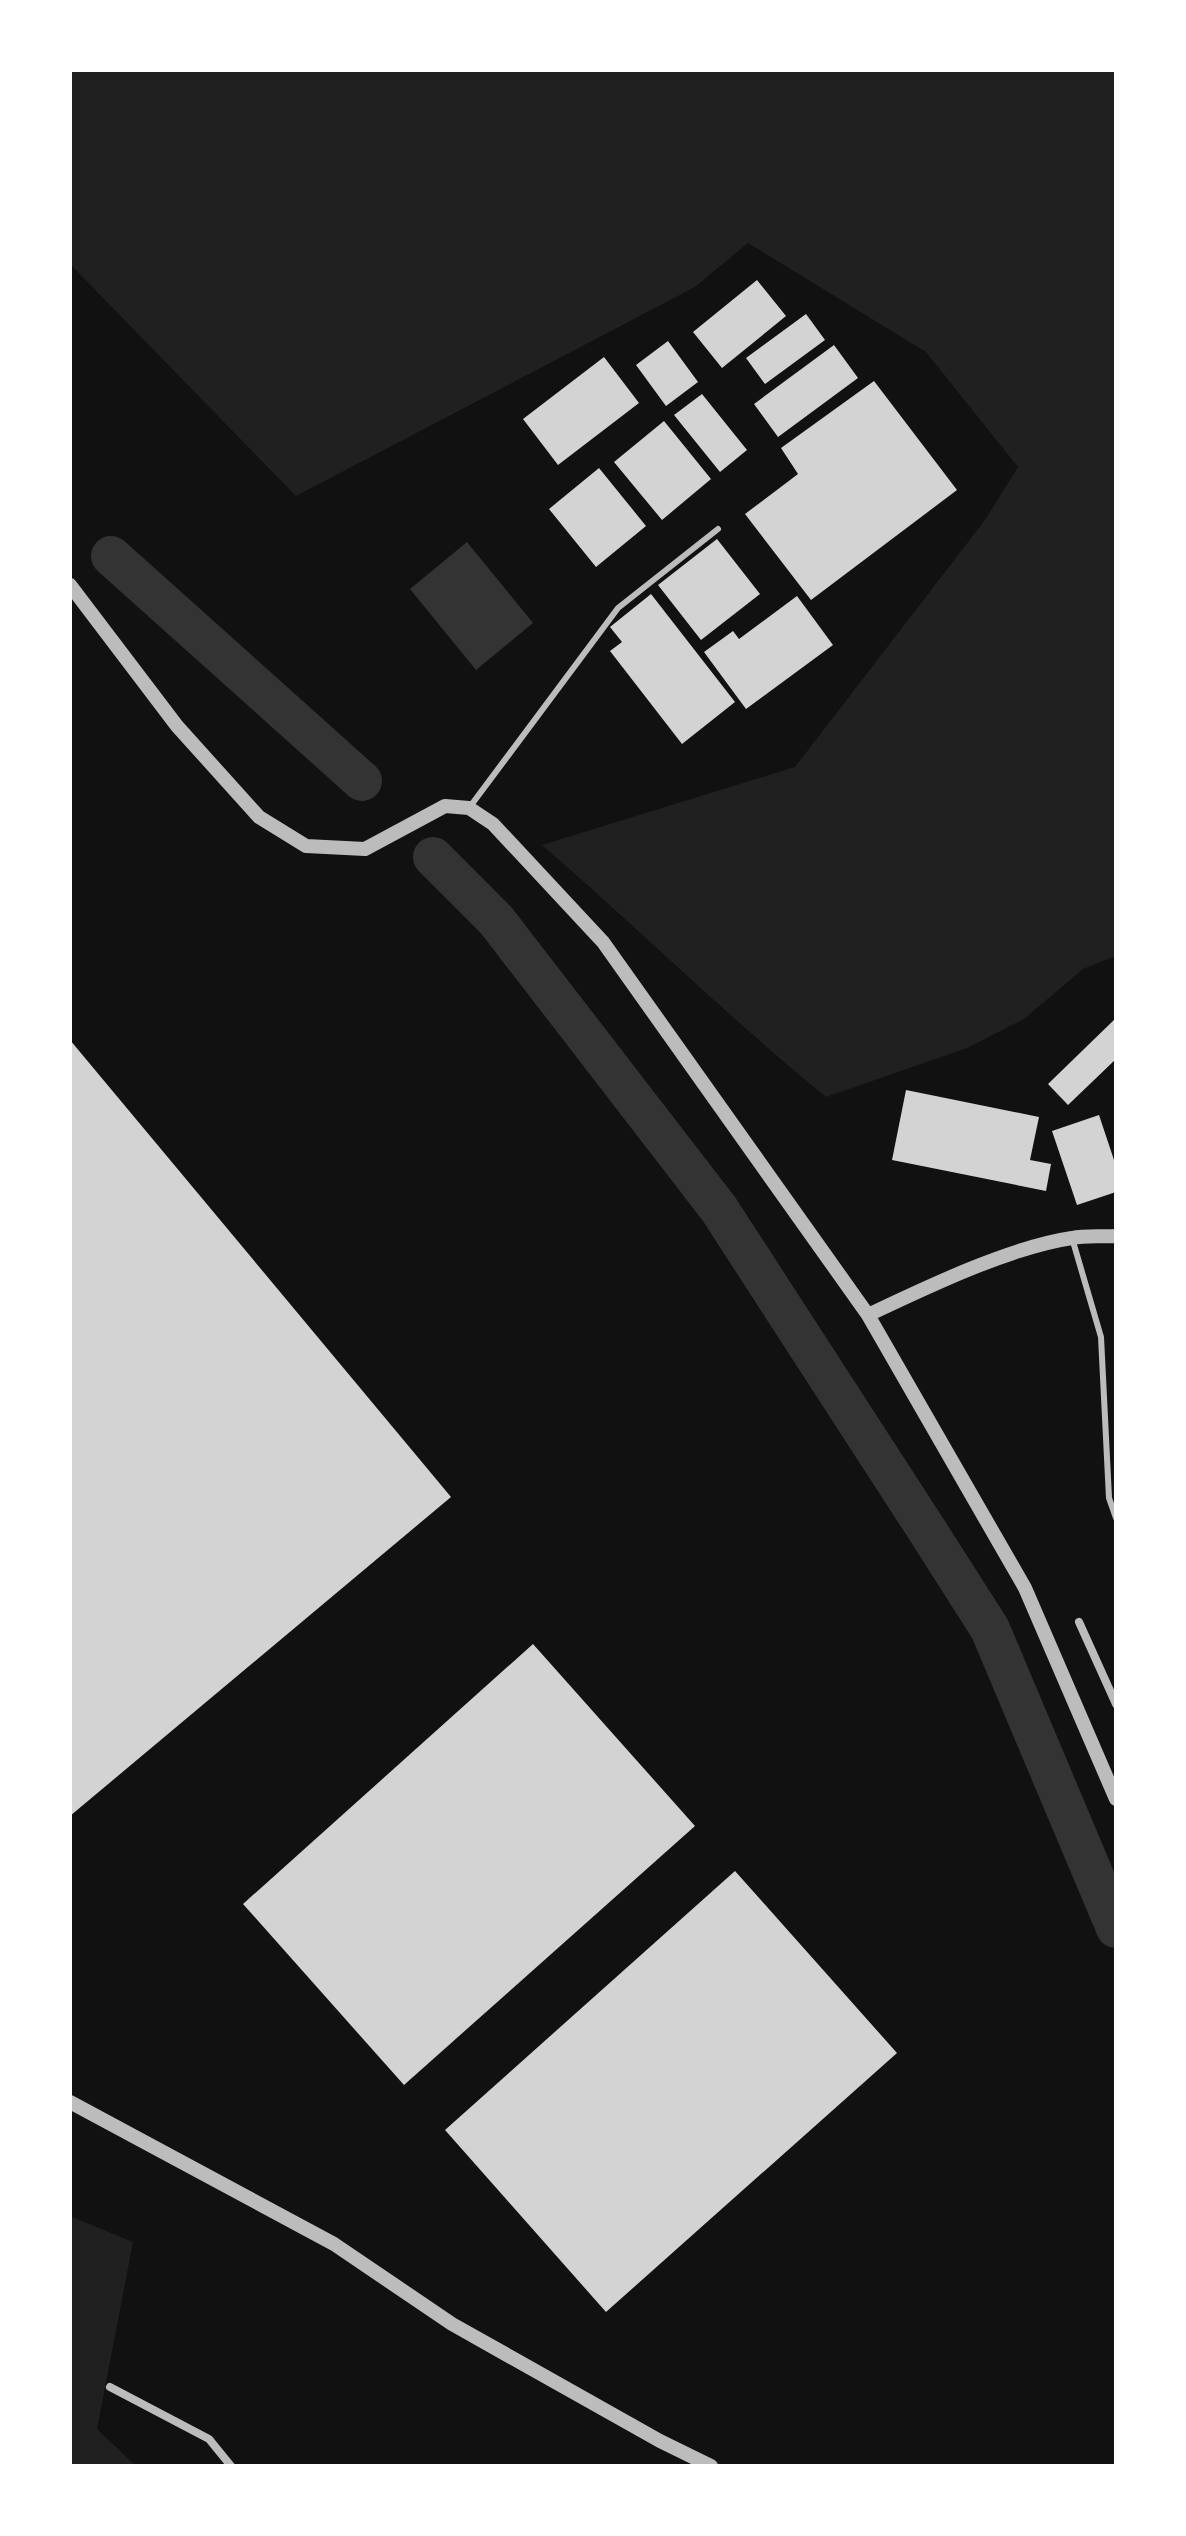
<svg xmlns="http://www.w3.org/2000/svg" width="1186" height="2536" font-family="Poppins,sans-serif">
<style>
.green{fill:#202020}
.water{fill:#333}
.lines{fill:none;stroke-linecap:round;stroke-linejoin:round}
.river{stroke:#333;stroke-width:40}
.building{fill:#d3d3d3}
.service{stroke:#bcbcbc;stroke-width:6}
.minor{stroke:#bcbcbc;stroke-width:8}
.tertiary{stroke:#bcbcbc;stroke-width:14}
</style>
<rect width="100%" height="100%" fill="#111"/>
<path class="green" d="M 70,70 L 1116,70 L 1116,956 L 1083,969 L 1024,1019 L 967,1048 L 826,1097 C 728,1017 638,928 542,845 L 795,767 L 985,520 L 1018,467 L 926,352 L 748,243 L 695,287 L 296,496 L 70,264 Z
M 70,2216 L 133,2242 L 97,2429 L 136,2466 L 70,2466 Z"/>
<path class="water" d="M 467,542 L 533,623 L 476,670 L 410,589 Z"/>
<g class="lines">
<path class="river" d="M 111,556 L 362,781
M 433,857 L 496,920 L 719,1209 L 925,1527 L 990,1629 L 1116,1928"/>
</g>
<path class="building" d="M 757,280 L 786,316 L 722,368 L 693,332 Z
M 806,314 L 825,340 L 765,384 L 746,358 Z
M 668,341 L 698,382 L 666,406 L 636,365 Z
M 834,345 L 858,378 L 778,437 L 754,404 Z
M 604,357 L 639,403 L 558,465 L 523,419 Z
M 874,381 L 957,490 L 811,600 L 745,514 L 798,474 L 781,448 Z
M 702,394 L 747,450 L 720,472 L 674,415 Z
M 664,421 L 711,479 L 662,520 L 614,462 Z
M 599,468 L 646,526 L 596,567 L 549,509 Z
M 717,539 L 760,594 L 701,640 L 658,585 Z
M 651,594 L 735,702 L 682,744 L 610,651 L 622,642 L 610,627 Z
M 797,596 L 833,645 L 746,709 L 704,652 L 733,631 L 739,639 Z
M 1116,1018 L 1116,1059 L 1068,1105 L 1048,1084 Z
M 70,1040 L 451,1497 L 70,1816 Z
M 906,1090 L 1039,1117 L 1030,1160 L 1051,1164 L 1046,1191 L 892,1160 Z
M 1099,1115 L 1116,1166 L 1116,1192 L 1077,1205 L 1052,1131 Z
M 533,1644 L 695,1826 L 404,2085 L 243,1904 Z
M 735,1871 L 897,2053 L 606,2312 L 445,2130 Z"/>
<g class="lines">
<path class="service" d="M 469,808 L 618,608 L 718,529
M 1072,1238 L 1101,1337 L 1109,1498 L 1116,1518"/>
<path class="minor" d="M 1079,1622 L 1116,1704
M 110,2387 L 209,2439 L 231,2466"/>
<path class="tertiary" d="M 70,585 L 177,726 L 259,817 L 306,846 L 365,849 L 445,806 L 469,808 L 493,824 L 603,942 L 868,1315 L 1025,1588 L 1116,1799
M 868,1315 C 925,1288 1010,1247 1072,1238 C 1086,1235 1102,1237 1116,1236
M 70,2102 L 334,2244 L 452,2324 L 660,2441 L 711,2466"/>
</g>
<rect width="1186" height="2536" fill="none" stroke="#ffffff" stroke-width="144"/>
</svg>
